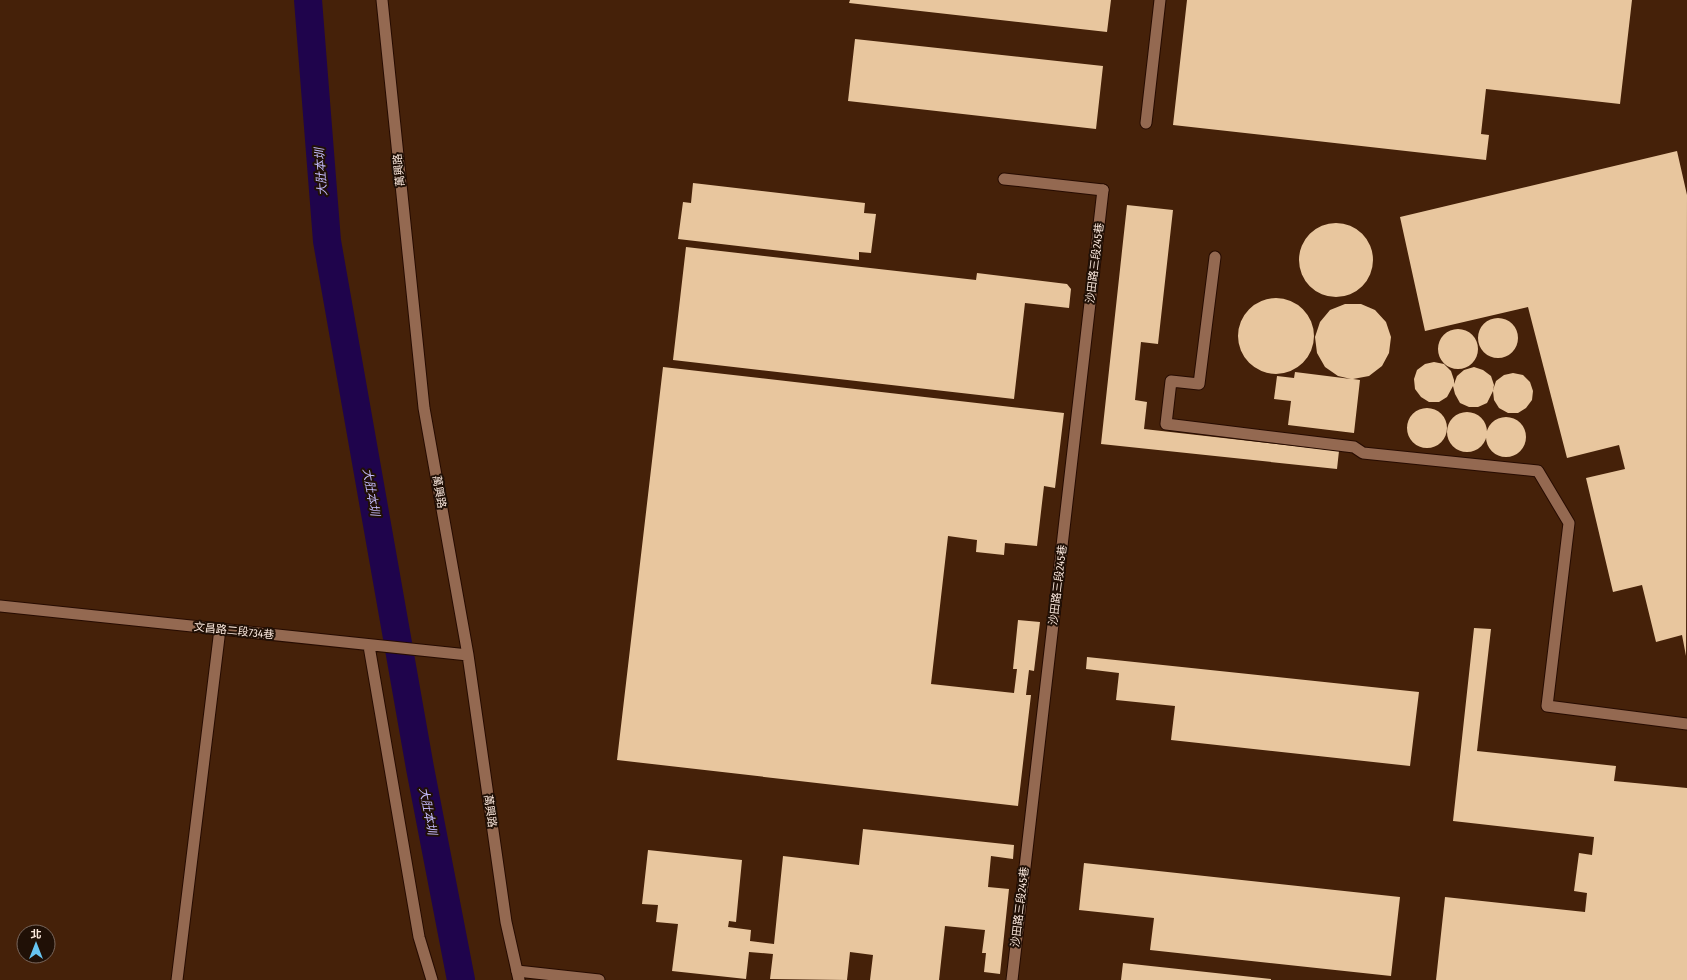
<svg xmlns="http://www.w3.org/2000/svg" width="1687" height="980" font-family="'Fira Sans Condensed','Noto Sans TC',sans-serif">
<style>
.lines{fill:none;stroke-linecap:round;stroke-linejoin:round}
.canal{stroke:#1f044c;stroke-width:28}
.building{fill:#e8c69e}
.service-casing{stroke:#260b00;stroke-width:13}
.minor-casing{stroke:#260b00;stroke-width:13}
.service{stroke:#946951;stroke-width:11}
.minor{stroke:#946951;stroke-width:11}
.labels{text-anchor:middle;dominant-baseline:central;stroke-width:4;stroke-linejoin:round;paint-order:stroke}
.street-label{font-size:11px;fill:#fbe8dd;stroke:#201006}
.water-label{font-size:12px;font-style:italic;fill:#c0b7f6;stroke:#201006}
</style>
<rect width="100%" height="100%" fill="#452109"/>
<g class="lines">
<path class="canal" d="M 308,0 L 327,241 L 420,768 L 461,980"/>
</g>
<path class="building" d="M 850,0 L 1111,0 L 1107,32 L 849,3 Z
M 1187,0 L 1632,0 L 1620,104 L 1486,89 L 1481,134 L 1489,135 L 1486,160 L 1173,125 Z
M 855,39 L 1103,66 L 1096,129 L 848,101 Z
M 1677,151 L 1687,195 L 1686,656 L 1682,635 L 1656,642 L 1642,585 L 1613,592 L 1586,478 L 1625,469 L 1619,445 L 1567,458 L 1528,307 L 1425,331 L 1400,217 Z
M 693,183 L 865,203 L 864,213 L 876,214 L 871,253 L 859,252 L 859,260 L 678,239 L 683,202 L 691,203 Z
M 1127,205 L 1173,210 L 1158,344 L 1141,342 L 1135,400 L 1147,402 L 1144,429 L 1339,451 L 1337,469 L 1101,444 Z
M1299 260a37 37 0 1 1 74 0a37 37 0 1 1-74 0Z
M 686,247 L 976,280 L 977,273 L 1067,284 L 1071,289 L 1069,308 L 1025,303 L 1014,399 L 673,360 Z
M1238 336a38 38 0 1 1 76 0a38 38 0 1 1-76 0Z
M 1345,304 L 1361,304 L 1375,310 L 1386,322 L 1391,337 L 1389,353 L 1382,366 L 1369,376 L 1353,379 L 1360,380 L 1354,433 L 1288,425 L 1291,401 L 1274,399 L 1277,376 L 1294,378 L 1295,372 L 1351,379 L 1338,376 L 1325,367 L 1317,353 L 1315,337 L 1320,322 L 1330,310 Z
M1478 338a20 20 0 1 1 40 0a20 20 0 1 1-40 0Z
M1438 349a20 20 0 1 1 40 0a20 20 0 1 1-40 0Z
M 1434,362 L 1444,364 L 1451,371 L 1454,380 L 1454,384 L 1457,376 L 1464,370 L 1474,367 L 1483,370 L 1491,376 L 1494,385 L 1493,390 L 1496,381 L 1504,375 L 1513,373 L 1523,375 L 1530,382 L 1533,391 L 1532,400 L 1526,408 L 1518,413 L 1508,413 L 1499,408 L 1494,400 L 1493,391 L 1487,403 L 1478,407 L 1469,407 L 1460,403 L 1455,394 L 1453,386 L 1447,397 L 1439,402 L 1429,402 L 1421,397 L 1415,389 L 1414,379 L 1417,370 L 1425,364 Z
M 663,367 L 1064,413 L 1055,488 L 1044,486 L 1037,546 L 1005,543 L 1004,555 L 976,552 L 977,540 L 948,536 L 931,684 L 1014,693 L 1017,669 L 1013,669 L 1018,620 L 1040,622 L 1034,671 L 1029,670 L 1026,695 L 1031,695 L 1018,806 L 617,760 Z
M1407 428a20 20 0 1 1 40 0a20 20 0 1 1-40 0Z
M1447 432a20 20 0 1 1 40 0a20 20 0 1 1-40 0Z
M1486 437a20 20 0 1 1 40 0a20 20 0 1 1-40 0Z
M 1474,628 L 1491,629 L 1477,751 L 1616,766 L 1614,781 L 1687,788 L 1687,980 L 1436,980 L 1445,897 L 1585,912 L 1587,893 L 1574,891 L 1579,853 L 1592,855 L 1594,837 L 1453,821 Z
M 1087,657 L 1419,692 L 1410,766 L 1171,740 L 1175,706 L 1116,700 L 1119,673 L 1086,669 Z
M 863,829 L 1014,845 L 1013,859 L 991,856 L 988,887 L 1009,889 L 1000,974 L 984,972 L 986,953 L 982,953 L 985,930 L 945,926 L 939,980 L 870,980 L 873,955 L 850,952 L 847,980 L 770,979 L 773,954 L 749,952 L 746,979 L 672,971 L 678,924 L 656,922 L 658,905 L 642,904 L 648,850 L 742,860 L 736,922 L 729,921 L 728,927 L 751,930 L 750,941 L 774,944 L 783,856 L 859,865 Z
M 1084,863 L 1400,897 L 1391,976 L 1150,950 L 1154,918 L 1079,910 Z
M 1123,963 L 1271,979 L 1271,980 L 1121,980 Z"/>
<g class="lines">
<g class="service-casing">
<path id="service" d="M 1146,123 L 1160,0
M 1004,179 L 1103,190
M 1215,257 L 1199,384 L 1171,381 L 1166,424 L 1354,447 L 1363,453 L 1538,471 L 1569,523 L 1547,706 L 1687,724
M 517,971 L 599,980"/>
</g>
<g class="minor-casing">
<path id="minor" d="M 382,0 L 424,408 L 468,655 L 506,922 L 519,980
M 0,606 L 468,655
M 369,646 L 419,937 L 432,980
M 177,980 L 220,629
M 1012,980 L 1103,190"/>
</g>
<use href="#service" class="service"/>
<use href="#minor" class="minor"/>
</g>
<g class="labels">
<g class="street-label">
<text transform="translate(399 170) rotate(-96)">萬興路</text>
<text transform="translate(1095 263) rotate(-83)">沙田路三段245巷</text>
<text transform="translate(439 492) rotate(80)">萬興路</text>
<text transform="translate(1058 585) rotate(-83)">沙田路三段245巷</text>
<text transform="translate(234 631) rotate(6)">文昌路二段734巷</text>
<text transform="translate(490 811) rotate(82)">萬興路</text>
<text transform="translate(1020 907) rotate(-83)">沙田路三段245巷</text>
</g>
<g class="water-label">
<text transform="translate(321 172) rotate(-94)">大肚本圳</text>
<text transform="translate(371 492) rotate(80)">大肚本圳</text>
<text transform="translate(428 811) rotate(79)">大肚本圳</text>
</g>
</g>
<g transform="translate(36 944)"><circle r="19" fill="#201006" stroke="#78665c"/>
<path d="M0-3L7 15L0 10L-7 15Z" fill="#67c4f0"/>
<text y="-6" font-size="11" font-weight="bold" text-anchor="middle" fill="#fbe8dd">北</text>
</g>
</svg>
